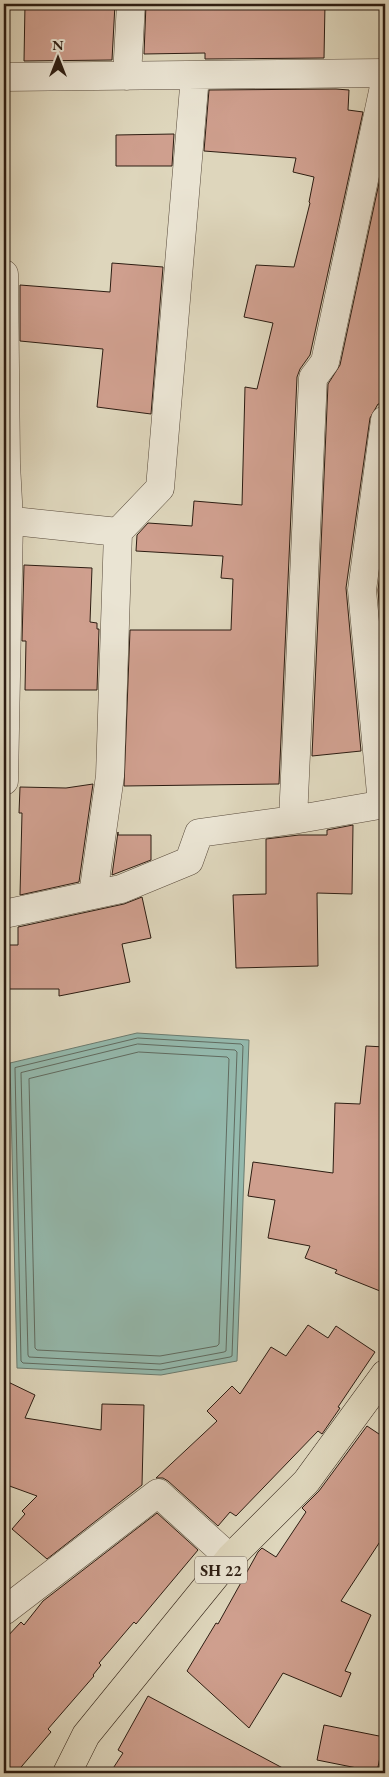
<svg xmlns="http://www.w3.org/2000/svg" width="389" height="1777" font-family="'EB Garamond',serif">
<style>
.water{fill:#94b9ad;stroke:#6b7b6f}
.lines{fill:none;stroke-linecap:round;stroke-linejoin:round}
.shore{stroke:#606b60;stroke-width:1}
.building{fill:#cf9f8e;stroke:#2d1d12}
.minor-casing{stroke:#594b3c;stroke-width:29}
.primary-casing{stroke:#2d1d12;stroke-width:29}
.minor{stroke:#eae4d3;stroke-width:28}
.primary{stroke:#ded6bc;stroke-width:28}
.labels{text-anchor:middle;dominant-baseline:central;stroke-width:5;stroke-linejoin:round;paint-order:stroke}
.shield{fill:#eae4d3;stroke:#66594c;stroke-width:1}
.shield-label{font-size:16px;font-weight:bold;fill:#2d1d12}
</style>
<rect width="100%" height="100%" fill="#ded6bc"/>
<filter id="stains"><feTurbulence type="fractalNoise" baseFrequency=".004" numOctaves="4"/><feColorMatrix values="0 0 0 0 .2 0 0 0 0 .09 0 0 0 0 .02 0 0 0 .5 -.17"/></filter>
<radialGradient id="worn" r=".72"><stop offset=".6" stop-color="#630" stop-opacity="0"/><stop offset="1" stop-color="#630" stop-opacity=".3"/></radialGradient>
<path class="water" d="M 137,1033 L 249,1040 L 237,1361 L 161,1375 L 17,1368 L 10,1063 Z"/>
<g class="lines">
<path class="shore" d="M 138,1038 L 241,1044 L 243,1046 L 232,1356 L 230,1357 L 161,1370 L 23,1363 L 21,1361 L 15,1068 Z
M 138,1044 L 235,1050 L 237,1052 L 226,1351 L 224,1352 L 160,1364 L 29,1357 L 28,1355 L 21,1073 Z
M 139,1052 L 227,1057 L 229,1059 L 219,1344 L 217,1346 L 160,1356 L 37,1350 L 35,1348 L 29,1079 Z"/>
</g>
<path class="building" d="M 25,4 L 115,4 L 112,60 L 24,61 Z
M 146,4 L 325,4 L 324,58 L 205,59 L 205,53 L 144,54 Z
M 336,89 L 349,90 L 348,110 L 363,112 L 310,355 L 300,369 L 297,377 L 279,784 L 124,786 L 130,630 L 231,630 L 233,579 L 221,578 L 223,556 L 136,551 L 137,535 L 148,523 L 192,526 L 194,501 L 242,505 L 245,387 L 257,389 L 273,323 L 244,317 L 256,265 L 294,267 L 310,203 L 309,202 L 314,177 L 293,172 L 296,158 L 204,151 L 209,90 Z
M 174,134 L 172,166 L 116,166 L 116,135 Z
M 385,155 L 385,344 L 382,404 L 378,404 L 370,418 L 346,588 L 361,751 L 312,756 L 328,384 L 340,365 Z
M 112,263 L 163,267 L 151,414 L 97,407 L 103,349 L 20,341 L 20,285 L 110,292 Z
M 385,535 L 385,640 L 382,640 L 378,590 Z
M 24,565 L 92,568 L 90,622 L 97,623 L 97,629 L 99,629 L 97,690 L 25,690 L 26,641 L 22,641 Z
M 93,784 L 79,882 L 20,895 L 22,813 L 19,813 L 20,787 L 66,788 Z
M 353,825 L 352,894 L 317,893 L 318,966 L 236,968 L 233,895 L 266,894 L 266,839 L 299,835 L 327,835 L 327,830 Z
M 118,832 L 118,835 L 151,835 L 151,860 L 112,875 Z
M 142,897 L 151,938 L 122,944 L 130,982 L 59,996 L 59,989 L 4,989 L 4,945 L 18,945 L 18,927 L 124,904 Z
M 366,1046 L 385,1047 L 385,1293 L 335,1273 L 337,1270 L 305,1258 L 310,1246 L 268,1238 L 275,1200 L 248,1196 L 253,1162 L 333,1173 L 335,1103 L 360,1104 Z
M 308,1325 L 328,1338 L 336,1326 L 375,1352 L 338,1407 L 340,1408 L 322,1434 L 318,1431 L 236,1516 L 230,1512 L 218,1526 L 168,1481 L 163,1478 L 156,1478 L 217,1421 L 207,1411 L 232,1386 L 240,1394 L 271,1347 L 286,1356 Z
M 4,1380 L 35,1395 L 25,1418 L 101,1430 L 102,1404 L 144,1405 L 142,1485 L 47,1559 L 12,1529 L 25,1514 L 22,1511 L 37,1496 L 4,1484 Z
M 367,1426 L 385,1438 L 385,1534 L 341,1601 L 371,1615 L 345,1671 L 351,1673 L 341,1697 L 283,1673 L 249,1728 L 187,1671 L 216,1623 L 218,1624 L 258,1552 L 262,1548 L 276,1557 L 306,1512 L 302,1508 L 319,1491 Z
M 157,1513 L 198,1550 L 136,1624 L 134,1622 L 99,1663 L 101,1665 L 93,1675 L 94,1676 L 48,1729 L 51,1732 L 16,1773 L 4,1773 L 4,1640 L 21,1622 L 24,1625 L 43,1601 Z
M 148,1696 L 292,1773 L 110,1773 L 123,1753 L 118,1750 Z
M 324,1725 L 384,1737 L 377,1772 L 317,1760 Z"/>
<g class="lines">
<g class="minor-casing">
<path id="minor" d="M 127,76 L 131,4
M 4,77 L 385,73
M 4,274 L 6,464 L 9,520 L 4,781
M 4,520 L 118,532 L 110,776 L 93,895
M 118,532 L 160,488 L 195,76
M 382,804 L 362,590 L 385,420
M 293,820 L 313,378 L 325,362 L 385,82
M 4,914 L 121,889 L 189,861 L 199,833 L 293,820 L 385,804
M 4,1611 L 158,1493 L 230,1558"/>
</g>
<g class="primary-casing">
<path id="primary" d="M 67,1773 L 86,1735 L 230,1558 L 306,1482 L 385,1374"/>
</g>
<use href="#minor" class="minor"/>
<use href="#primary" class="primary"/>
</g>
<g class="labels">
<rect class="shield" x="195" y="1556.5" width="52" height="27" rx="4"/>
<g class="shield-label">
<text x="221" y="1570">SH 22</text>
</g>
</g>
<rect width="389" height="1777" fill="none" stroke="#ded6bc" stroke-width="20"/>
<rect x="5" y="5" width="379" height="1767" fill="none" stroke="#2d1d12" stroke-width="2.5"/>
<rect x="10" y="10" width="369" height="1757" fill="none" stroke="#2d1d12"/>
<g transform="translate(58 58)" stroke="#eae4d3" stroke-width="4" paint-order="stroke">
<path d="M0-4L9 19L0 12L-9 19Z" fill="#2d1d12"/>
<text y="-8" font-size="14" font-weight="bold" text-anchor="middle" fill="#2d1d12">N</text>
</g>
<rect width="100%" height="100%" filter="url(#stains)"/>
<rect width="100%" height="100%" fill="url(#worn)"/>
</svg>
